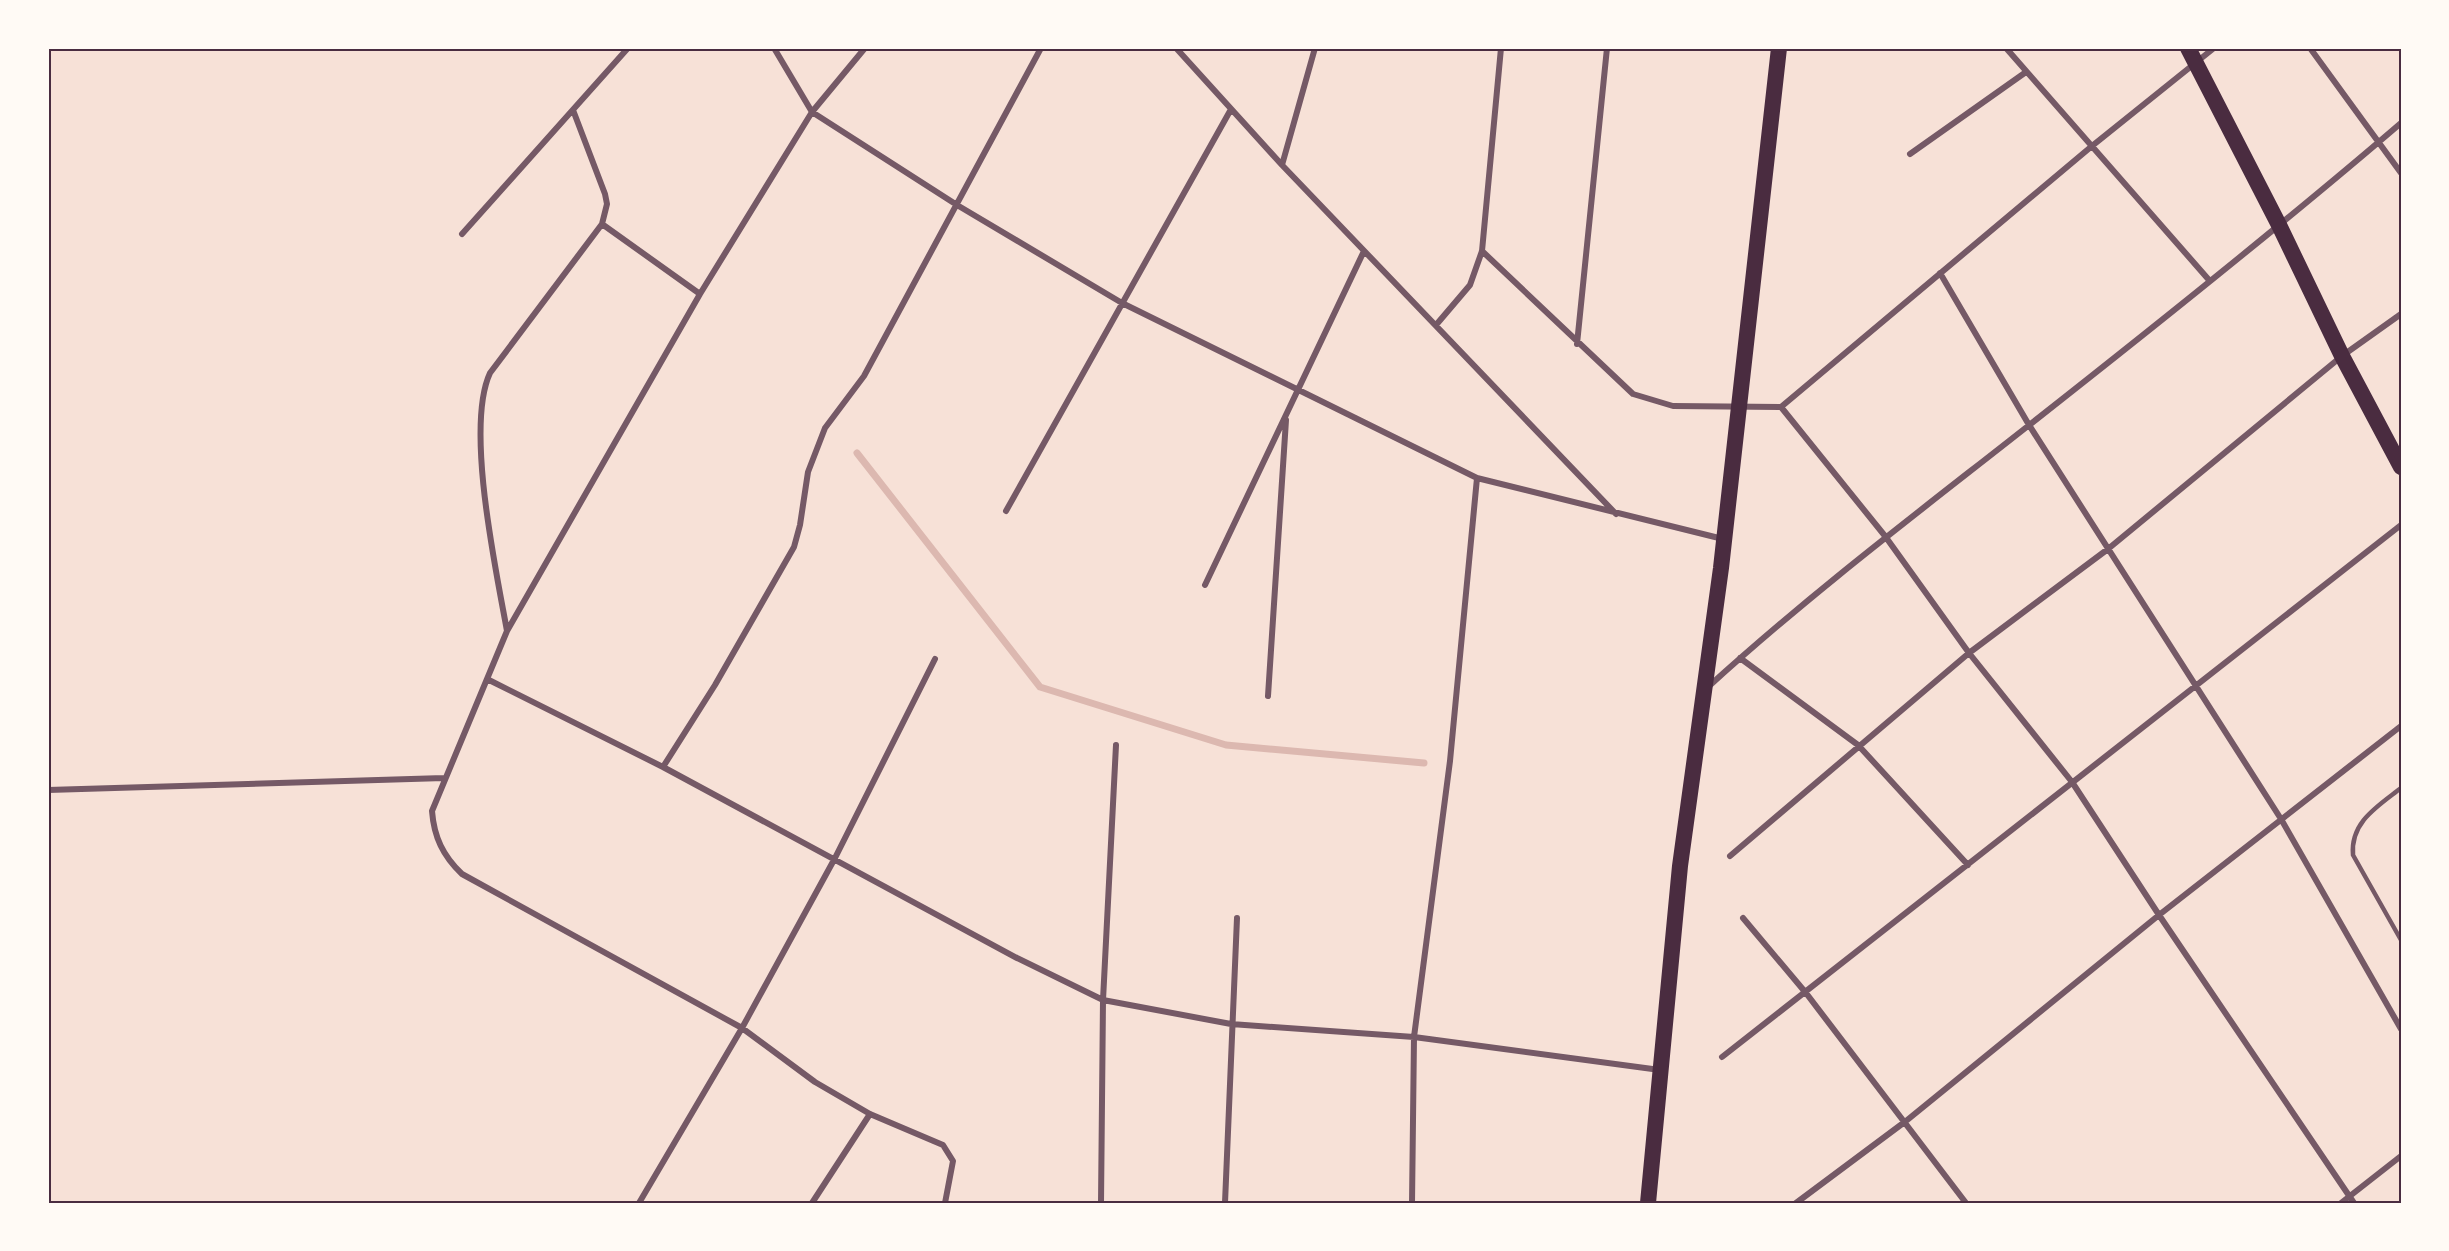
<svg xmlns="http://www.w3.org/2000/svg" width="2449" height="1251" font-family="Literata,serif">
<style>
.lines{fill:none;stroke-linecap:round;stroke-linejoin:round}
.stream{stroke:#dcb8b0;stroke-width:7}
.service{stroke:#755966;stroke-width:4.5}
.minor{stroke:#755966;stroke-width:6}
.trunk{stroke:#4a2c40;stroke-width:16}
.neatline{fill:none;stroke:#4a2c40;stroke-width:2}
</style>
<rect width="100%" height="100%" fill="#f7e1d7"/>
<g class="lines">
<path class="stream" d="M 857,453 L 1040,687 L 1226,745 L 1424,763"/>
<path class="service" d="M 2401,788 C 2378,806 2350,822 2353,855 L 2401,940"/>
<path class="minor" d="M 774,48 L 812,112 L 957,205 L 1122,303 L 1477,478 L 1723,539
M 865,48 L 812,112 L 700,294 L 507,631 L 432,811 C 434,837 443,856 462,874 L 742,1028 L 815,1082 L 870,1114 L 943,1145 L 953,1161 L 945,1203
M 1176,48 L 1282,165 L 1616,514
M 2006,48 L 2209,280
M 2310,48 L 2401,173
M 573,110 L 605,194 L 607,204 L 602,224 L 700,294
M 1910,154 L 2026,72
M 1282,165 L 1315,48
M 462,234 L 628,48
M 1482,251 L 1633,394 L 1673,406 L 1781,407 L 2092,146 L 2214,48
M 1940,273 L 2029,425 L 2281,819 L 2401,1029
M 1436,325 L 1470,285 L 1482,251 L 1501,48
M 1577,344 L 1607,48
M 1781,407 L 1885,536 L 1969,653 L 2072,782 L 2159,915 L 2354,1203
M 1006,511 L 1230,111
M 1205,585 L 1364,251
M 507,631 C 496,570 465,427 490,373 L 602,224
M 1740,658 L 1858,745 L 1968,865
M 487,679 L 663,767 L 1017,958 L 1103,1000 L 1231,1024 L 1414,1037 L 1660,1070
M 1708,687 C 1810,594 1920,511 2028,426 C 2154,327 2280,227 2401,123
M 1268,696 L 1286,420
M 663,767 L 715,685 L 794,547 L 800,525 L 808,472 L 825,428 L 864,376 L 1041,48
M 48,790 L 444,778
M 1730,856 L 1969,653 L 2108,549 L 2342,356 L 2401,314
M 1743,918 L 1806,993 L 1966,1203
M 1722,1057 L 2401,525
M 639,1203 L 742,1028 L 835,858 L 935,659
M 812,1203 L 870,1114
M 1101,1203 L 1103,1000 L 1116,745
M 1225,1203 L 1237,918
M 1412,1203 L 1414,1037 L 1450,761 L 1477,478
M 1796,1203 L 1906,1121 L 2159,915 L 2401,726
M 2341,1203 L 2401,1156"/>
<path class="trunk" d="M 2188,48 L 2279,225 L 2342,356 L 2401,467
M 1648,1203 L 1680,866 L 1721,568 L 1779,48"/>
</g>
<rect width="2449" height="1251" fill="none" stroke="#fffaf5" stroke-width="99"/>
<rect x="50" y="50" width="2350" height="1152" class="neatline"/>
</svg>
